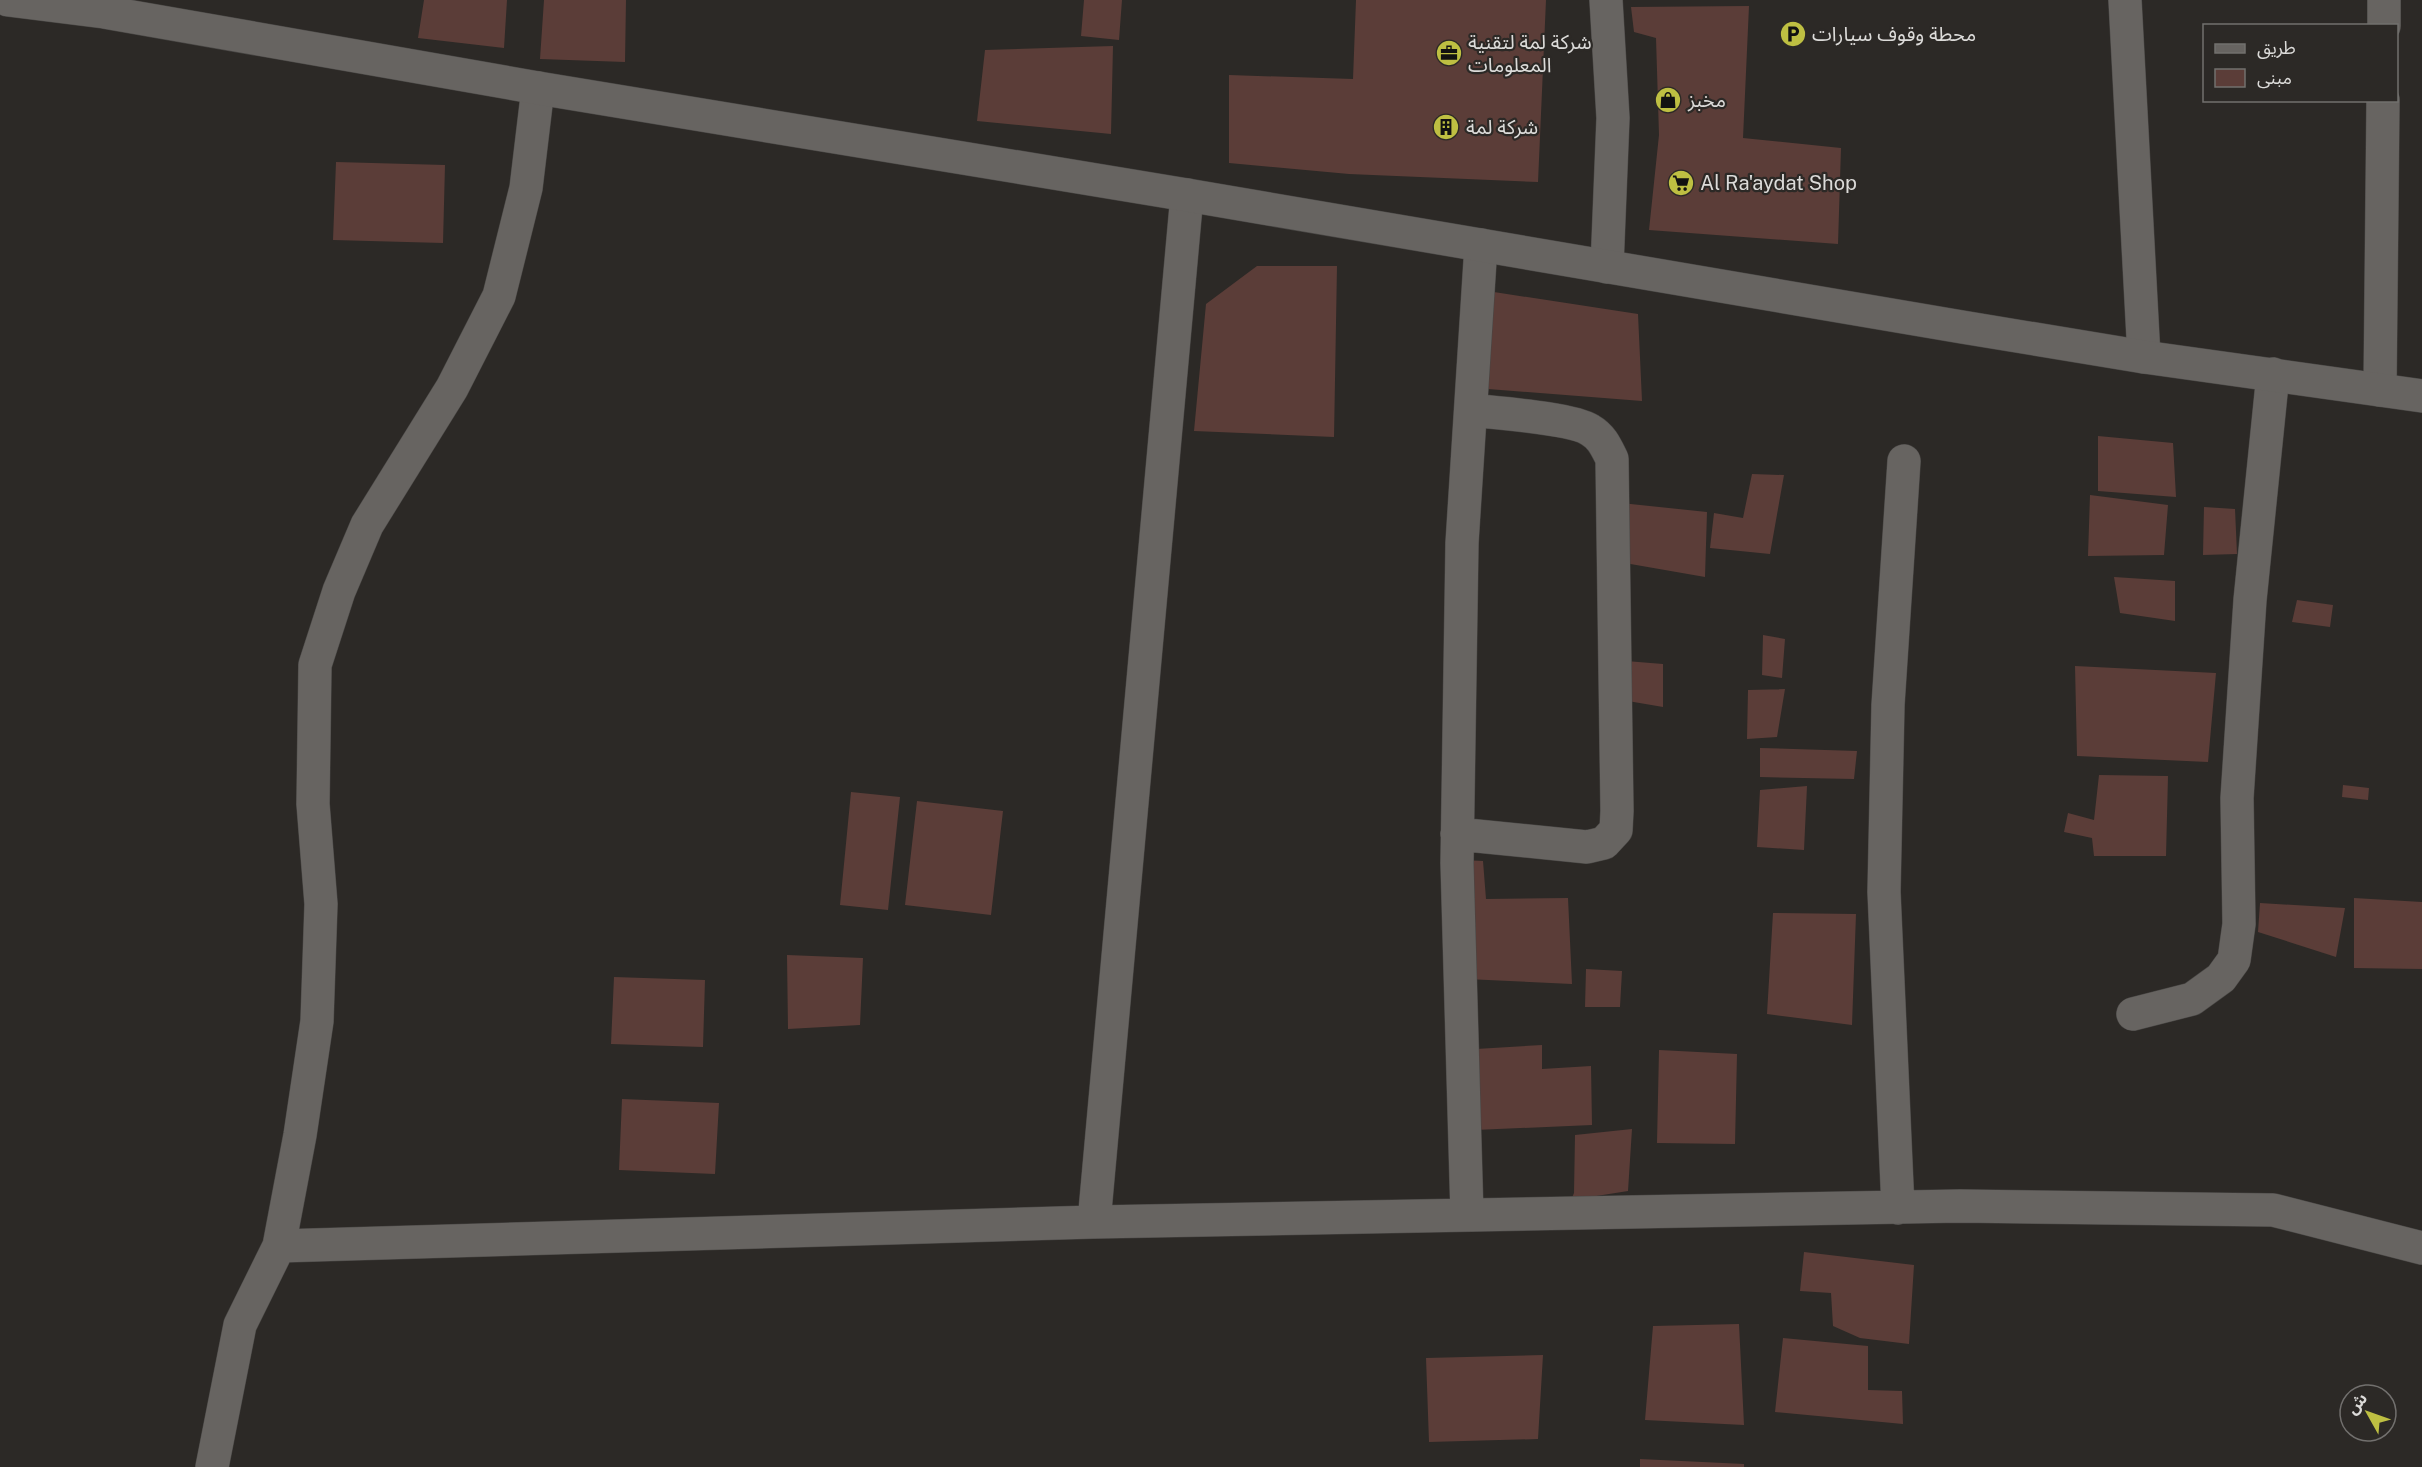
<svg xmlns="http://www.w3.org/2000/svg" width="2422" height="1467" font-family="'Public Sans','Noto Sans Arabic',sans-serif">
<style>
.building{fill:#5b3d38}
.lines{fill:none;stroke-linecap:round;stroke-linejoin:round}
.minor-casing{stroke:#484644;stroke-width:34}
.tertiary-casing{stroke:#484644;stroke-width:34}
.minor{stroke:#676461;stroke-width:33}
.tertiary{stroke:#676461;stroke-width:33}
.labels{text-anchor:middle;dominant-baseline:central;stroke-width:4.5;stroke-linejoin:round;paint-order:stroke}
.poi-label{font-size:20px;fill:#dcdbd9;stroke:#2c2926;text-anchor:start}
</style>
<rect width="100%" height="100%" fill="#2c2926"/>
<path class="building" d="M 424,0 L 507,0 L 504,48 L 418,38 Z
M 544,0 L 626,0 L 625,62 L 540,59 Z
M 1084,0 L 1122,0 L 1119,40 L 1081,36 Z
M 1356,0 L 1546,0 L 1538,182 L 1349,174 L 1229,163 L 1229,75 L 1353,79 Z
M 1749,6 L 1743,138 L 1841,148 L 1838,244 L 1649,230 L 1659,135 L 1656,38 L 1634,32 L 1631,7 Z
M 1113,46 L 1111,134 L 977,121 L 985,50 Z
M 336,162 L 445,165 L 443,243 L 333,240 Z
M 1257,266 L 1337,266 L 1334,437 L 1194,431 L 1206,304 Z
M 1494,292 L 1638,314 L 1642,401 L 1488,389 Z
M 2098,436 L 2173,443 L 2176,497 L 2098,491 Z
M 1752,474 L 1784,475 L 1770,554 L 1710,548 L 1714,513 L 1743,518 Z
M 2090,495 L 2168,505 L 2164,555 L 2088,556 Z
M 1621,503 L 1707,512 L 1705,577 L 1619,562 Z
M 2204,507 L 2235,509 L 2237,554 L 2203,555 Z
M 2114,577 L 2175,581 L 2175,621 L 2120,613 Z
M 2297,600 L 2333,605 L 2330,627 L 2292,622 Z
M 1763,635 L 1785,639 L 1782,678 L 1762,675 Z
M 1626,661 L 1663,664 L 1663,707 L 1622,700 Z
M 2075,666 L 2216,673 L 2208,762 L 2077,756 Z
M 1785,689 L 1777,737 L 1747,739 L 1748,690 Z
M 1760,748 L 1857,751 L 1854,779 L 1760,777 Z
M 2099,775 L 2168,776 L 2166,856 L 2094,856 L 2092,838 L 2064,832 L 2068,813 L 2094,820 Z
M 2343,785 L 2369,788 L 2368,800 L 2342,797 Z
M 1807,786 L 1804,850 L 1757,847 L 1760,790 Z
M 851,792 L 900,797 L 888,910 L 840,905 Z
M 917,801 L 1003,811 L 991,915 L 905,905 Z
M 1462,860 L 1483,861 L 1486,899 L 1568,898 L 1572,984 L 1466,979 Z
M 2354,898 L 2422,902 L 2422,969 L 2354,968 Z
M 2260,903 L 2345,908 L 2336,957 L 2258,932 Z
M 1773,913 L 1856,914 L 1852,1025 L 1767,1014 Z
M 787,955 L 863,958 L 860,1025 L 788,1029 Z
M 1586,969 L 1622,971 L 1620,1007 L 1585,1007 Z
M 614,977 L 705,980 L 703,1047 L 611,1044 Z
M 1542,1045 L 1542,1069 L 1591,1066 L 1592,1125 L 1475,1130 L 1476,1049 Z
M 1659,1050 L 1737,1054 L 1735,1144 L 1657,1143 Z
M 622,1099 L 719,1103 L 715,1174 L 619,1170 Z
M 1632,1129 L 1628,1191 L 1571,1200 L 1574,1193 L 1575,1135 Z
M 1804,1252 L 1914,1265 L 1909,1344 L 1860,1338 L 1833,1326 L 1831,1293 L 1800,1291 Z
M 1739,1324 L 1744,1425 L 1645,1420 L 1653,1326 Z
M 1783,1338 L 1868,1346 L 1868,1390 L 1902,1391 L 1903,1424 L 1775,1412 Z
M 1543,1355 L 1538,1439 L 1429,1442 L 1426,1358 Z
M 1640,1459 L 1744,1464 L 1744,1467 L 1640,1467 Z"/>
<g class="lines">
<g class="minor-casing">
<path id="minor" d="M 1606,0 L 1613,118 L 1607,267
M 2125,0 L 2144,357
M 2384,26 L 2384,0
M 2380,390 L 2383,100
M 1457,834 L 1587,847 L 1604,843 L 1616,830 L 1617,811 L 1612,459 C 1606,447 1602,437 1590,430 C 1572,418 1496,413 1471,410
M 2133,1014 L 2192,999 L 2221,978 L 2234,960 L 2239,924 L 2237,798 L 2250,600 L 2273,374
M 1898,1208 L 1884,892 L 1888,705 L 1904,461
M 1467,1215 L 1457,863 L 1462,543 L 1481,245
M 1094,1222 L 1187,195
M 279,1246 L 1094,1222 L 1960,1206 L 2273,1210 L 2422,1248
M 212,1467 L 240,1325 L 279,1246 L 300,1135 L 317,1021 L 321,904 L 313,804 L 315,665 L 339,591 L 367,525 L 452,388 L 499,296 L 526,188 L 538,88"/>
</g>
<g class="tertiary-casing">
<path id="tertiary" d="M 8,0 L 104,12 L 538,88 L 1187,195 L 1962,327 L 2144,357 L 2422,396"/>
</g>
<use href="#minor" class="minor"/>
<use href="#tertiary" class="tertiary"/>
</g>
<defs>
<g id="parking-disc" transform="scale(1.35)"><circle r="9.5" fill="#bebf42" stroke="#2c2926"/><path d="M-3.5-5.5H1a3.5 3.5 0 0 1 0 7H-1V5.5H-3.5ZM-1-3.4V-.6H.8a1.4 1.4 0 0 0 0-2.8Z" fill="#111"/></g>
<g id="office-disc" transform="scale(1.35)"><circle r="9.5" fill="#bebf42" stroke="#2c2926"/><path d="M-6-3h4V-5.5h4V-3h4V5H-6ZM-1-4.5V-3h2v-1.5ZM-6 0V1H6V0Z" fill="#111"/></g>
<g id="shop-disc" transform="scale(1.35)"><circle r="9.5" fill="#bebf42" stroke="#2c2926"/><path d="M-5-2.5h2.3a2.7 3.5 0 0 1 5.4 0H5L5.5 6h-11ZM-1.5-2.5h3a1.5 2.3 0 0 0-3 0Z" fill="#111"/></g>
<g id="building-disc" transform="scale(1.35)"><circle r="9.5" fill="#bebf42" stroke="#2c2926"/><path d="M-4-6H4V6H1V3H-1V6H-4ZM-2.5-4.3h1.7v1.8h-1.7ZM.8-4.3h1.7v1.8H.8ZM-2.5-1h1.7V.8h-1.7ZM.8-1h1.7V.8H.8Z" fill="#111"/></g>
<g id="supermarket-disc" transform="scale(1.35)"><circle r="9.5" fill="#bebf42" stroke="#2c2926"/><path d="M-6-5.5h2.5l.6 2H6L4.5 2H-2.5L-4.4-4H-6ZM-1.5 3.2a1.3 1.3 0 1 0 .1 0ZM3 3.2a1.3 1.3 0 1 0 .1 0Z" fill="#111"/></g>
</defs>
<g fill-rule="evenodd">
<use href="#parking-disc" x="1793" y="34"/>
<use href="#office-disc" x="1449" y="53"/>
<use href="#shop-disc" x="1668" y="100"/>
<use href="#building-disc" x="1446" y="127"/>
<use href="#supermarket-disc" x="1681" y="183"/>
</g>
<g class="labels">
<g class="poi-label">
<text x="1812" y="34">محطة وقوف سيارات</text>
<text x="1468" y="42">شركة لمة لتقنية<tspan x="1468" dy="23">المعلومات</tspan></text>
<text x="1688" y="100">مخبز</text>
<text x="1466" y="127">شركة لمة</text>
<text x="1700" y="183">Al Ra'aydat Shop</text>
</g>
</g>
<rect x="2203" y="24" width="195" height="78" fill="#2c2926" stroke="#72706e" stroke-width="1.5"/>
<rect x="2215" y="44" width="30" height="9" fill="#676461" stroke="#72706e" stroke-width="1.5"/>
<text x="2257" y="54" font-size="18" fill="#dcdbd9">طريق</text>
<rect x="2215" y="69" width="30" height="18" fill="#5b3d38" stroke="#72706e" stroke-width="1.5"/>
<text x="2257" y="84" font-size="18" fill="#dcdbd9">مبنى</text>
<g transform="translate(2368 1413) rotate(310)"><circle r="28" fill="#2c2926" stroke="#72706e" stroke-width="1.5"/>
<path d="M0-4.5L10 22L0 15L-10 22Z" fill="#bebf42"/>
<text y="-9" font-size="16" font-weight="bold" text-anchor="middle" fill="#dcdbd9">ش</text>
</g>
</svg>
